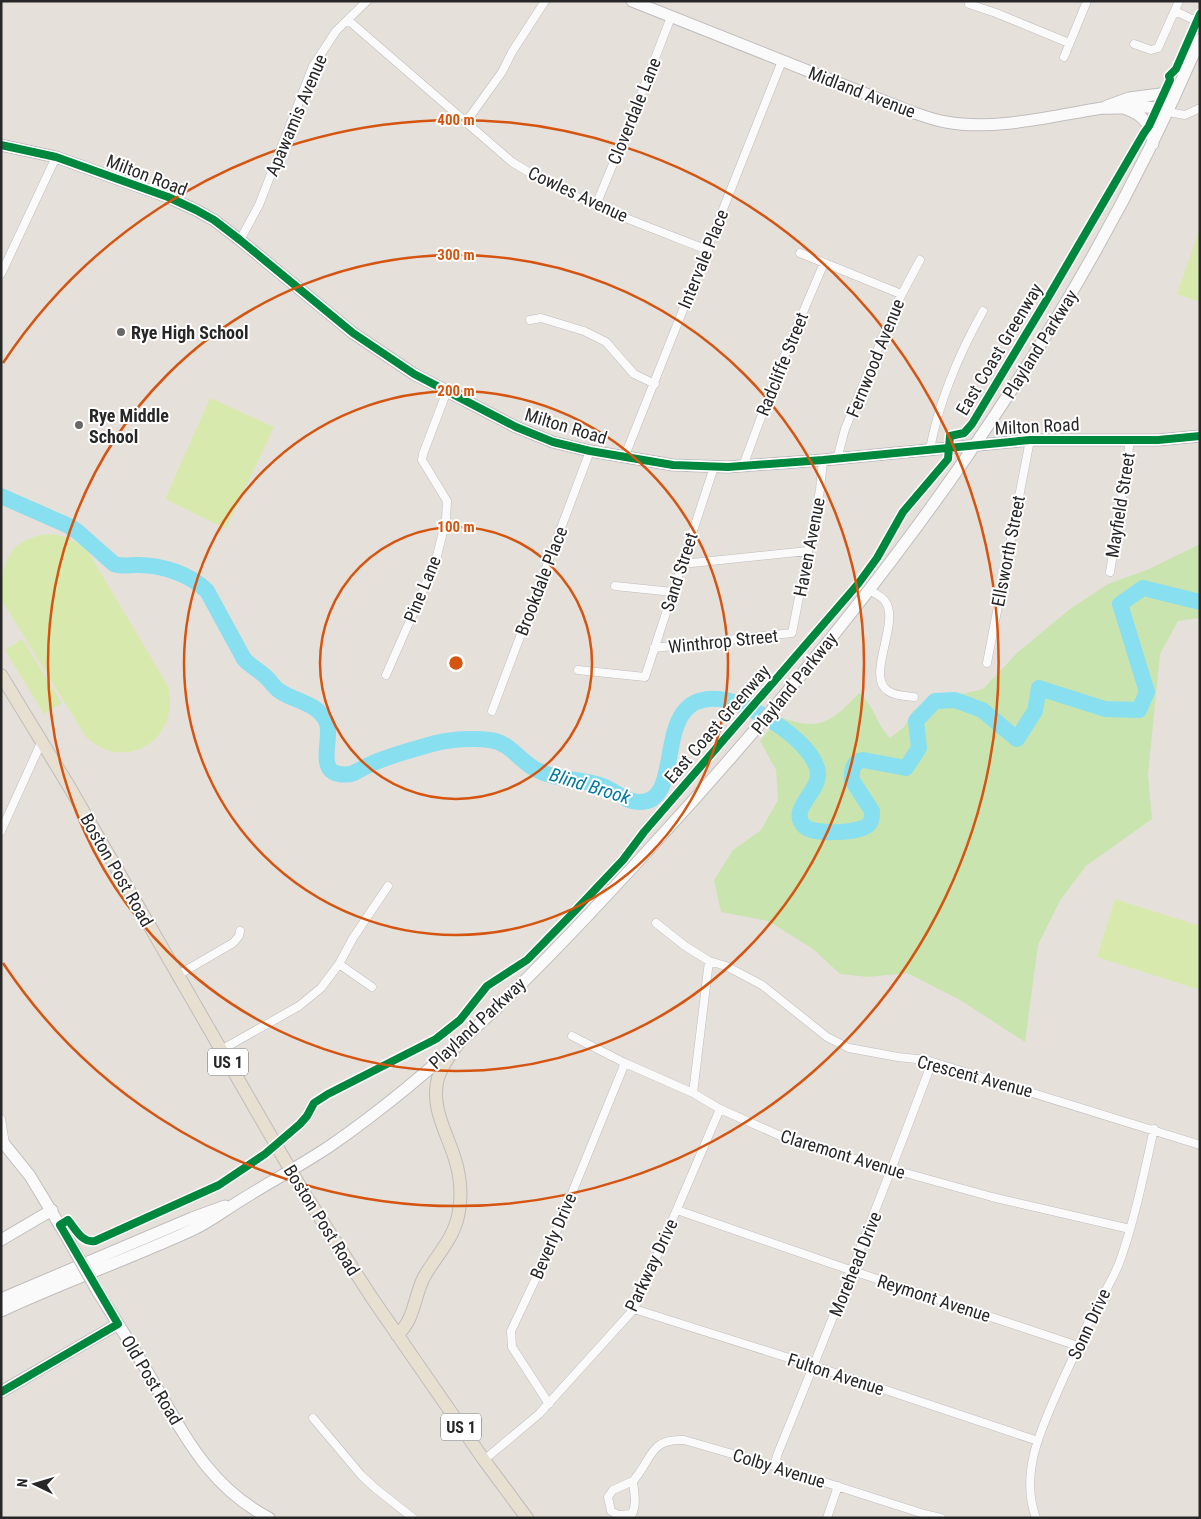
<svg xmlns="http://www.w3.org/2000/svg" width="1201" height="1519" font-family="'Roboto Condensed',sans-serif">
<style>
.green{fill:#cae4b0}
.pitch{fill:#d8e9ad}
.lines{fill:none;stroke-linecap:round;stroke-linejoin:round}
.river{stroke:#88dfef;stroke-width:16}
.street-casing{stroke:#bfbdbe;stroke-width:9}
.secondary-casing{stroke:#bfbdbe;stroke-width:13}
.primary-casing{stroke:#bfbcbb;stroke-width:14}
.street{stroke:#fbfafa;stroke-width:8}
.secondary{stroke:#fbfafa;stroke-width:11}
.primary{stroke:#e7dfd0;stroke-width:12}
.secondary-bridge-casing{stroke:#bfbdbe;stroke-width:13;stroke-linecap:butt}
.primary-bridge-casing{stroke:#bfbcbb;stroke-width:14;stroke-linecap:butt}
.secondary-bridge{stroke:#fbfafa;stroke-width:11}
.primary-bridge{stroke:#e7dfd0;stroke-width:12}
.cycleway-casing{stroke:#fff;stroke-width:11}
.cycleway{stroke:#00873e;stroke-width:8}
.ring{fill:none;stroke:#d5540f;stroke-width:2.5}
.poi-dot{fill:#6a6866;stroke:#fff;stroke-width:2}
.labels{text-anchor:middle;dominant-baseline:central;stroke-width:4;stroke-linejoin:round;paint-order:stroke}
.shield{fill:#fff;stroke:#686868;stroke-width:1}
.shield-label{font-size:16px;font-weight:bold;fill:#272727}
.street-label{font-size:18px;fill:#272727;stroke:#fff}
.poi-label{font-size:18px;font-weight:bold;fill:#272727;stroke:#fff;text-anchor:start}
.water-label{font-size:19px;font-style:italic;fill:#02789f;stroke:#fff}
.centre{fill:#d5540f;stroke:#fff;stroke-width:2.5}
.ring-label{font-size:15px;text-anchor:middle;font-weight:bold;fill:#d5540f;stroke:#fff;stroke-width:4;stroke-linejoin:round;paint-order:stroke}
</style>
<rect width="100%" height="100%" fill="#e6e0db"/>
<path class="green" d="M 1200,544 L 1200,618 L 1178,621 L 1160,654 L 1148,775 L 1152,819 L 1086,866 L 1061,899 L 1038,945 L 1025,1042 L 960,1000 L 907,973 L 868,977 L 840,974 L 813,949 L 768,921 L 721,912 L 714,880 L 733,850 L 761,830 L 778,800 L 776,770 L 760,741 L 780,717 C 819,732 832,722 859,693 C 874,705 877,725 890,738 L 905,726 L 912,712 L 923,703 L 983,689 L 1018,652 L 1070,609 L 1108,584 L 1149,569 Z"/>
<path class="pitch" d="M 1200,228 L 1200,302 L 1177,294 Z
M 210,398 L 274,427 L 226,529 L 165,499 Z
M 48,534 C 65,535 78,541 89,553 L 168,686 C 182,738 126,775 86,737 L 1,599 C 1,563 8,539 48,534 Z
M 22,639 L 62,703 L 44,714 L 5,650 Z
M 1115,899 L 1200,926 L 1200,990 L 1097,957 Z"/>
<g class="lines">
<path class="river" d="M 1,496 L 69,526 L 78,532 L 114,564 C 122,567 130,565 138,565 C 162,565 190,574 207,591 L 244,659 C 251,667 261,671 268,679 C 272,683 275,689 281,692 C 295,701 317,703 326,721 C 333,735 319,763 333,772 C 339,775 345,775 351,774 C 358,771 365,767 371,764 C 391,755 415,749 436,743 C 452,739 474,738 490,740 C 509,742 519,760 535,769 C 557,781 582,778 605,787 C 618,793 631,806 647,801 C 685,790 650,686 726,700 C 753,705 815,743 818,773 C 820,792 788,809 804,826 C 813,835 860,834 869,824 C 872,821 872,816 872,811 L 852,780 C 851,771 853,761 863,760 L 906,768 L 919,748 L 916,721 L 935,701 L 955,700 L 982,710 L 1017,739 L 1035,711 L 1039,688 L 1105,709 L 1139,710 L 1147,692 L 1120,604 L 1143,588 L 1200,602"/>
<g class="street-casing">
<path id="street" d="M 969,4 L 996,13 L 1069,43
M 1175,11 L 1200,23
M 348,20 L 512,162 C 572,200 641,224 708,250
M 1134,44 L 1151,50 L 1158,48 L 1179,1
M 1064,57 L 1087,1
M 1168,112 L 1185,115 L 1200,108
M 466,122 L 502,72 L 512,52 L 545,1
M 596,205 L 630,123 L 671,17
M 240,240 L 259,205 L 313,66 L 336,31 L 367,1
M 800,253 L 901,294
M 1,274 L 56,157
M 530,320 L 541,318 L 584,331 L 606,342 L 634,374 L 655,384
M 930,449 C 939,401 959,354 983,311
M 624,458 L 782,61
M 837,459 L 845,429 L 896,305 L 920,260
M 743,466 L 780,366 L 824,263
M 682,564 L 808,551
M 1110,572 L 1125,480 L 1130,439
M 615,586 L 673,592
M 869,590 C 874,593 881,596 885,601 C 901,622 865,676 888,691 C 895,696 906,696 914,697
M 654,648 L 792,633 L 820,490 L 823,460
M 987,663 L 1030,440
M 578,670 L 645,677 L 714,467
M 386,675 L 419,600 L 437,556 L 446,519 L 447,501 L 422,460 L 423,454 L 447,391
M 492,711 L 590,451
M 1,831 L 41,743
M 656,923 L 685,946 L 709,961 L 726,966 L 762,985 L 827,1037 L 849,1048 L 898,1057 L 926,1060 L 1200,1145
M 339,964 L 372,987
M 178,975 L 233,943 L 239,936 L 240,931
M 572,1036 L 625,1063 L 693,1093 L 720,1109 L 794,1142 L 992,1197 L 1130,1229
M 221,1050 L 299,1006 L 321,988 L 339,964 L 353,938 L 388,886
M 693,1093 L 709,961
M 1,1119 L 5,1144
M 677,1210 L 853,1271 L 1078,1346
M 634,1309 L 814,1366 L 1038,1441
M 549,1404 L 512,1347 L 511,1331 L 545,1259 L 625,1063
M 313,1418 L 361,1475 L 375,1488 L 413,1518
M 484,1460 L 539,1414 L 634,1309 L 720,1109
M 774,1466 L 778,1453 C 831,1323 883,1193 932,1062
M 633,1481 C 652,1460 649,1438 684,1440 L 774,1466 L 924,1514 L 941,1518
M 633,1481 C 634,1492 637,1505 632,1514 L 618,1515 L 611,1511 L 608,1497 L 613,1490 Z
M 827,1518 L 838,1486
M 1036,1518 C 1018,1470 1045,1421 1064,1377 C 1074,1357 1082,1335 1092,1315 C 1101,1298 1113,1280 1120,1261 C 1135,1219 1144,1173 1154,1129"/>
</g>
<g class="secondary-casing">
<path id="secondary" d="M 632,1 L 909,111 C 921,115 933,120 946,122 C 995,131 1053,116 1102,108 C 1126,110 1146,102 1168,112
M 1107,106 L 1129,98 L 1176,92
M 1126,109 C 1142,114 1153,126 1153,144
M 1,145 L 56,157 L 168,197 L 196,210 L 214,220 L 240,240 L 353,333 L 414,374 L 516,427 L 553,442 L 590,451 L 673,465 L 728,467 L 823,460 L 1030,440 L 1158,440 L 1200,436
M 1,1140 L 30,1176 L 68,1239
M 1,1240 L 52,1210
M 98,1292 C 117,1322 136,1352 154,1383 C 186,1438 210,1487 269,1518
M 1,1299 L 192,1218 L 225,1206
M 1,1311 C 63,1282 129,1259 192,1230 C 208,1223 222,1212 238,1202 C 268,1183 300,1166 330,1146 C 450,1063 554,954 652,846 C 873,605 1071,342 1200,39
M 1,1392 L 118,1324"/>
</g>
<g class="primary-casing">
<path id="primary" d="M 1,675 L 70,788 L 279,1150
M 304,1193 L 372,1298 L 484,1460 L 527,1518
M 397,1335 C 415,1320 414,1296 424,1277 C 437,1254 455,1238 459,1211 C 462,1193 460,1175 455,1159 C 447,1133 430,1107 438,1078 C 442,1065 451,1054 459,1042"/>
</g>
<use href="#street" class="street"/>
<use href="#secondary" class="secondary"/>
<use href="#primary" class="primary"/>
<g class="secondary-bridge-casing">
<path id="secondary-bridge" d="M 68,1239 L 98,1292"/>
</g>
<g class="primary-bridge-casing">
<path id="primary-bridge" d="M 279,1150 L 304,1193"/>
</g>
<use href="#secondary-bridge" class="secondary-bridge"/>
<use href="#primary-bridge" class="primary-bridge"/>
<g class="cycleway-casing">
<path id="cycleway" d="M 1,145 L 56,157 L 168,197 L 196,210 L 214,220 L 240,240 L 353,333 L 414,374 L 516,427 L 553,442 L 590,451 L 673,465 L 728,467 L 823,460 L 1030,440 L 1158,440 L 1200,436
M 1,1392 L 118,1324 L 60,1225 L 68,1220 C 76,1230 82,1243 95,1241 L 219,1185 L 265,1154 L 300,1124 L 307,1116 L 314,1103 L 328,1094 L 436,1039 L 460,1020 L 487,986 L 527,960 L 571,915 L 623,860 L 644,832 L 858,584 L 877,558 L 903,512 L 948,459 L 950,436 L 964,433 L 972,424 L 1046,301 L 1144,133 L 1149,126 L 1170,80 L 1169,76 L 1176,69 L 1200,14"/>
</g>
<use href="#cycleway" class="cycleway"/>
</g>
<g class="ring">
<circle cx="456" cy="663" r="136"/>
<circle cx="456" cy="663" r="272"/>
<circle cx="456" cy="663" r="408"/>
<path d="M3 363A543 543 0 1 1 3 963"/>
</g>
<g class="poi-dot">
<circle cx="121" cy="332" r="5"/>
<circle cx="79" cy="425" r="5"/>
</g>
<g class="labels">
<g class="shield">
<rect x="208" y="1048.5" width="40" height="27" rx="4"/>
<rect x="441" y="1413.5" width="40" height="27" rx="4"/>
</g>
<g class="shield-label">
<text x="228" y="1062">US 1</text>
<text x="461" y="1427">US 1</text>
</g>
<g class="street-label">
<text transform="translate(862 92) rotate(21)">Midland Avenue</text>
<text transform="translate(634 111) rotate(-68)">Cloverdale Lane</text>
<text transform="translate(296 115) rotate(-67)">Apawamis Avenue</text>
<text transform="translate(147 175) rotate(21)">Milton Road</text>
<text transform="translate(578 194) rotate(25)">Cowles Avenue</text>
<text transform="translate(703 259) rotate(-68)">Intervale Place</text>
<text transform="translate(1040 344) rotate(-58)">Playland Parkway</text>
<text transform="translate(999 349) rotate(-59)">East Coast Greenway</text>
<text transform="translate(875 358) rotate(-68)">Fernwood Avenue</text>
<text transform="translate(782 364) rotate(-68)">Radcliffe Street</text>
<text transform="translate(566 426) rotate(17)">Milton Road</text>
<text transform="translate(1037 426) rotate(-3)">Milton Road</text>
<text transform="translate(1120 505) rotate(-81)">Mayfield Street</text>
<text transform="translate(809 547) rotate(-79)">Haven Avenue</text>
<text transform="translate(1008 551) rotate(-79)">Ellsworth Street</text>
<text transform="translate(679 572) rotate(-72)">Sand Street</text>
<text transform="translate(541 581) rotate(-69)">Brookdale Place</text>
<text transform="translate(422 589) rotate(-68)">Pine Lane</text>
<text transform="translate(723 641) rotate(-6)">Winthrop Street</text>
<text transform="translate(794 683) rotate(-51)">Playland Parkway</text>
<text transform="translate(717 724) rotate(-49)">East Coast Greenway</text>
<text transform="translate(117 870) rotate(60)">Boston Post Road</text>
<text transform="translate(477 1023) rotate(-43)">Playland Parkway</text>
<text transform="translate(975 1076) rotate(15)">Crescent Avenue</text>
<text transform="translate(843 1154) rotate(17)">Claremont Avenue</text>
<text transform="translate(322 1220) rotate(58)">Boston Post Road</text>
<text transform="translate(553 1236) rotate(-67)">Beverly Drive</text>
<text transform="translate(855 1264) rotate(-68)">Morehead Drive</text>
<text transform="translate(651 1265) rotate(-65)">Parkway Drive</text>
<text transform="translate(934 1298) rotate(18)">Reymont Avenue</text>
<text transform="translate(1089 1324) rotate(-65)">Sonn Drive</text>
<text transform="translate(836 1374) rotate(18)">Fulton Avenue</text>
<text transform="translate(152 1380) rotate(59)">Old Post Road</text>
<text transform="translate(779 1468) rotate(17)">Colby Avenue</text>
</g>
<g class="poi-label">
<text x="131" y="332">Rye High School</text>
<text x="89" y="415">Rye Middle<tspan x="89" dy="21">School</tspan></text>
</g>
<g class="water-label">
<text transform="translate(590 786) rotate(17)">Blind Brook</text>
</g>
</g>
<circle cx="456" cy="663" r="8" class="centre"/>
<g class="ring-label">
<text x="456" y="125">400 m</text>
<text x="456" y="260">300 m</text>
<text x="456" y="396">200 m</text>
<text x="456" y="532">100 m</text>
</g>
<rect width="1201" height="1519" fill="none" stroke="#272727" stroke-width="5"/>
<g transform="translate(35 1484) rotate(275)" stroke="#ffffff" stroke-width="4" paint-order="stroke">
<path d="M0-4L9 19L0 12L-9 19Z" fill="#272727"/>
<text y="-8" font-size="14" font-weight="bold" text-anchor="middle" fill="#272727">N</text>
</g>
</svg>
